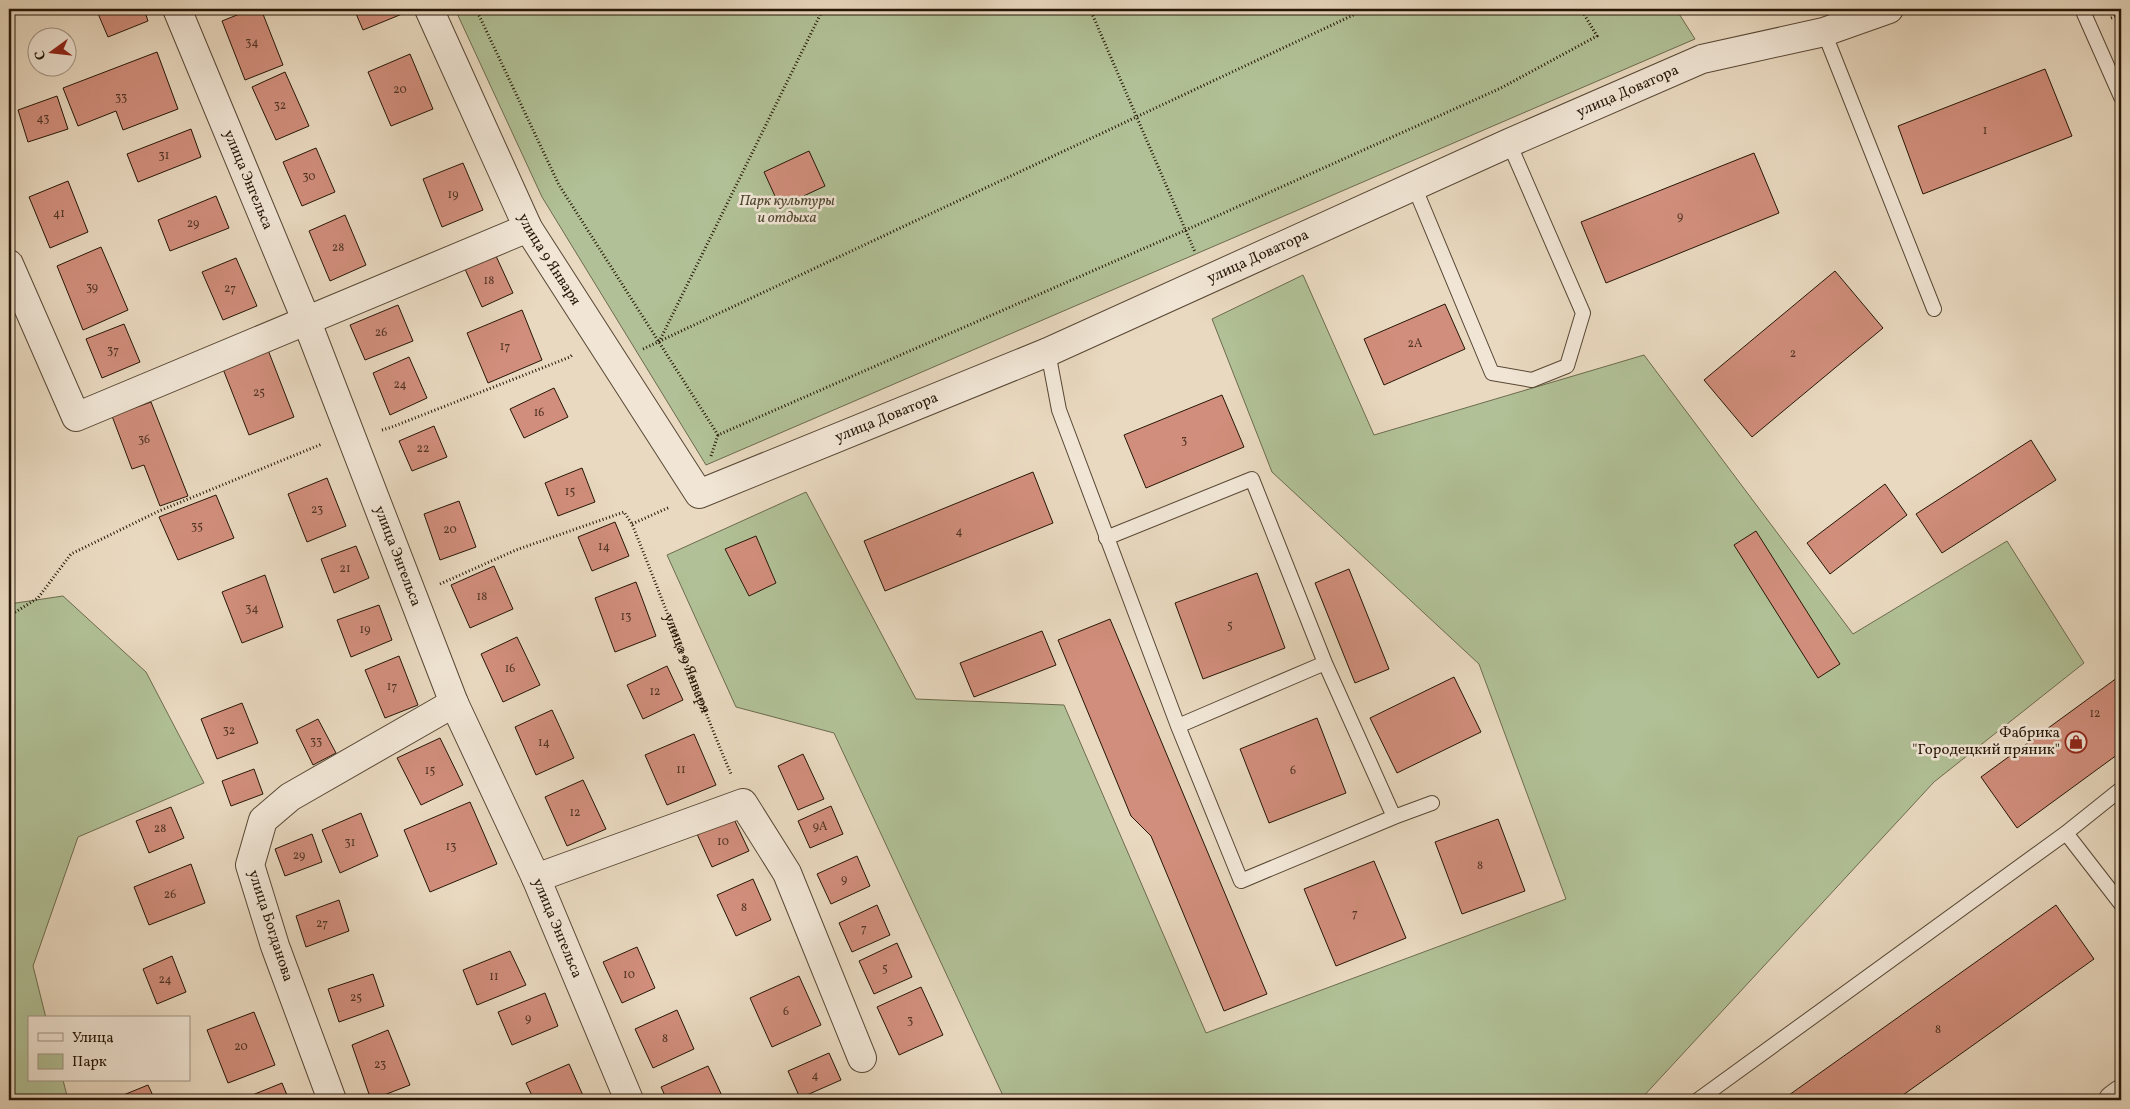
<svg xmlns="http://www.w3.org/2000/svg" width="2130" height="1109" font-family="Vollkorn,serif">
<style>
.green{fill:#b1c096;stroke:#6c6b4e}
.building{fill:#d18e7c;stroke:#261606}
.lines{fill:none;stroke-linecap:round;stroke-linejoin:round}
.lane-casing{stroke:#574734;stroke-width:16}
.street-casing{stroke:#574734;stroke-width:30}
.path{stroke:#261606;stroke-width:3;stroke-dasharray:1 2.5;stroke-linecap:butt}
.lane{stroke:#f1e6d6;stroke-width:14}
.street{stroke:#f1e6d6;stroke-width:28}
.labels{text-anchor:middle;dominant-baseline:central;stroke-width:5;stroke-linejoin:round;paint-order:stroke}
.number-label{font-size:12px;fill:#513424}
.street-label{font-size:15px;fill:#261606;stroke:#f1e6d6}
.park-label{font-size:15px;font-style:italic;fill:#504931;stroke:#f1e6d6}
.poi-label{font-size:15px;fill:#261606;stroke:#f1e6d6;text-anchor:end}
</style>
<rect width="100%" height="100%" fill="#e9d9c0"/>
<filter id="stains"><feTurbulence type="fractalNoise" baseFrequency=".004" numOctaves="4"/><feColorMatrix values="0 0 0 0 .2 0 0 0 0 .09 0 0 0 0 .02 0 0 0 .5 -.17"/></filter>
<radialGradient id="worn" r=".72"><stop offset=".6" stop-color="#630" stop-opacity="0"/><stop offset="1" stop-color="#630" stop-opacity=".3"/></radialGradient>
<path class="green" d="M 455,9 L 1676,9 L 1695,39 L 706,465 L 542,197 Z
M 1303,275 L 1374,435 L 1644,355 L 1853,634 L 2007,541 L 2084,663 L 1934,782 L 1640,1100 L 1005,1100 L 834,733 L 736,707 L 667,555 L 806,492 L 916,699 L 1064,705 L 1206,1033 L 1566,899 L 1479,664 L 1272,472 L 1212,319 Z
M 63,596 L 146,672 L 204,783 L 78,837 L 33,966 L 46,1018 L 29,1018 L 29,1080 L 63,1080 L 68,1100 L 9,1100 L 9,604 Z"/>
<path class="building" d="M 96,9 L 144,9 L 148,21 L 108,37 Z
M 252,9 L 261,9 L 283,65 L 245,80 L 222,21 Z
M 354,9 L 399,9 L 402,14 L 363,30 Z
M 157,52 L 178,109 L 123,130 L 116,111 L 78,126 L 63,88 Z
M 410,54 L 433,109 L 391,126 L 368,72 Z
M 2045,69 L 2072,136 L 1923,194 L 1898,126 Z
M 285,72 L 309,126 L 276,140 L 252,87 Z
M 57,96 L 68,129 L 28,142 L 18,110 Z
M 191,129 L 201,157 L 138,182 L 127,154 Z
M 316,148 L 335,192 L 302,206 L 283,162 Z
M 809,151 L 825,186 L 780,207 L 764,172 Z
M 1754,153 L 1779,213 L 1606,283 L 1581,222 Z
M 463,163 L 483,210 L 442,227 L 423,179 Z
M 68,181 L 88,232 L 50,248 L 29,197 Z
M 216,196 L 229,228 L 170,251 L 158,220 Z
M 345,215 L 366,265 L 330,281 L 309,231 Z
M 101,247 L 128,310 L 83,330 L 57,266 Z
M 496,256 L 513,293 L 482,307 L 465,269 Z
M 236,258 L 257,306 L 223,320 L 202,272 Z
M 1835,271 L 1883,328 L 1752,437 L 1704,380 Z
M 1445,304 L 1465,349 L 1384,385 L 1364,339 Z
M 398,305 L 413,341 L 365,360 L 350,325 Z
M 522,310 L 542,360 L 488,383 L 467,333 Z
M 124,324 L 140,362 L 102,378 L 86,339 Z
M 268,350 L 294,417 L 249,435 L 223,369 Z
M 409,357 L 427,398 L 390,415 L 373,373 Z
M 554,388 L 568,417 L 524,438 L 510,409 Z
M 1222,395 L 1244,447 L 1146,488 L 1124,435 Z
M 151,402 L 188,496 L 160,506 L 144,465 L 132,469 L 112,416 Z
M 434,426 L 447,457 L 412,471 L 399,441 Z
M 2031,440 L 2056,480 L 1942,553 L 1916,514 Z
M 582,468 L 595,502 L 558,516 L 545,483 Z
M 1033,472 L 1053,523 L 885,591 L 864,541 Z
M 327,478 L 346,526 L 307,542 L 288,494 Z
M 1885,484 L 1907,515 L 1830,574 L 1807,543 Z
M 216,495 L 234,538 L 178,560 L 159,517 Z
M 459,501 L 476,547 L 440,560 L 424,514 Z
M 615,522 L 629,556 L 592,571 L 578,537 Z
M 1756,531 L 1840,664 L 1818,678 L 1734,545 Z
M 756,536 L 776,583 L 749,596 L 725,549 Z
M 356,546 L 369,578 L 334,593 L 321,559 Z
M 494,566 L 513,609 L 470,628 L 451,585 Z
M 1349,569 L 1389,669 L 1355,683 L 1315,583 Z
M 1257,573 L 1285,648 L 1203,679 L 1175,603 Z
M 265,575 L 283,627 L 242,643 L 222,592 Z
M 636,582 L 656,636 L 615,652 L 595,598 Z
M 379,605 L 392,640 L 351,657 L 337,620 Z
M 1110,619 L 1267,994 L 1224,1011 L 1151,836 L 1131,816 L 1058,640 Z
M 1042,631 L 1056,665 L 974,697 L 960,663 Z
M 517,637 L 540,685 L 503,702 L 481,654 Z
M 399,656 L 418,705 L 385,718 L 365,670 Z
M 667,666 L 683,700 L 643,719 L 627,685 Z
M 2121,675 L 2121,752 L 2017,828 L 1981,777 Z
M 1454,677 L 1481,732 L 1397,773 L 1370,718 Z
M 242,703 L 258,743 L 217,759 L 201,719 Z
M 552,710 L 574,758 L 536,775 L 515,727 Z
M 1317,718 L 1346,793 L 1269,823 L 1240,749 Z
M 318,719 L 336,753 L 313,765 L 296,730 Z
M 694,734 L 716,785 L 667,805 L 645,755 Z
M 440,738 L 463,785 L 421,805 L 397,758 Z
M 803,754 L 824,799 L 798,810 L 778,766 Z
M 254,769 L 263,794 L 231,806 L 222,781 Z
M 583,780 L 606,829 L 567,846 L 545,797 Z
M 470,802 L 497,864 L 430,892 L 404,830 Z
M 831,806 L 843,834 L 810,848 L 798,821 Z
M 171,807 L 184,838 L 149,853 L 136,821 Z
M 361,813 L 378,856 L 340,873 L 322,830 Z
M 733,817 L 749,851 L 712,867 L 697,834 Z
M 1498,819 L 1525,891 L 1462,914 L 1435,842 Z
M 312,834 L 322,862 L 285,876 L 275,849 Z
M 857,856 L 870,886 L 831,904 L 817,874 Z
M 1374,861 L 1406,938 L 1336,966 L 1304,889 Z
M 191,864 L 205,903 L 149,925 L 134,887 Z
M 753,879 L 771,920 L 736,936 L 717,895 Z
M 339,900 L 349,931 L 306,947 L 296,916 Z
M 877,905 L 890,935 L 852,952 L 839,923 Z
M 2056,905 L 2094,959 L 1896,1100 L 1782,1100 Z
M 897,943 L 912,977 L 874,994 L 859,961 Z
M 637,947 L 655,988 L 622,1003 L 603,962 Z
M 510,951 L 526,985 L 477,1005 L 463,970 Z
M 172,956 L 186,992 L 157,1004 L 143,969 Z
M 373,974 L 384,1006 L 339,1022 L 328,989 Z
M 799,976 L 821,1025 L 772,1047 L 750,998 Z
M 921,987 L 943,1035 L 899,1055 L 877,1007 Z
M 545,993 L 558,1026 L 512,1045 L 498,1012 Z
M 677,1010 L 694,1049 L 653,1068 L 635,1029 Z
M 254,1012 L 275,1065 L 228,1083 L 207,1030 Z
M 388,1030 L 410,1085 L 371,1100 L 352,1045 Z
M 829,1053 L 841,1080 L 800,1098 L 788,1071 Z
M 569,1064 L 585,1100 L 534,1100 L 526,1083 Z
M 708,1066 L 724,1100 L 667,1100 L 661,1087 Z
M 282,1083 L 289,1100 L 240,1100 Z
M 148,1085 L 155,1100 L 111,1100 Z"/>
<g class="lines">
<g class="lane-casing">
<path id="lane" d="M 2082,9 L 2121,97
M 1824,32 L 1934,309
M 1414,186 L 1492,373 L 1532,380 L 1567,366 L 1583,313 L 1509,143
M 1048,352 L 1059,410 L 1178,726 L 1241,881 L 1394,817 L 1432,803
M 1106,538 L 1252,479 L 1325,663
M 1178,726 L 1325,663 L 1394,817
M 2066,833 L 2121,904
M 1698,1100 L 2066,833 L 2121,789"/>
</g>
<g class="street-casing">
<g id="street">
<path id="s2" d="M 177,9 L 307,322 L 454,703 L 536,878 L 629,1100"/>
<path id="s3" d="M 429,9 L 528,228 L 699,494 L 1048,352 L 1509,143 L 1702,59 L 1824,32 L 1889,9"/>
<path d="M 9,264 L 76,417 L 528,228"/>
<path d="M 536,878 L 743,803 L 787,873 L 862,1058"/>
<path d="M 332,1100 L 275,946 L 250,865 L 263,820 L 290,797 L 454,703"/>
<path d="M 2113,1100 L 2121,1094"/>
</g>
</g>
<g class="path">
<path d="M 476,9 L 559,185 L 718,435 L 1186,230 L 1501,88 L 1597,36 L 1581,9"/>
<path d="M 1090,9 L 1195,252"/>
<path d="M 2111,18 L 2121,14"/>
<path d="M 659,342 L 823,9"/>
<path d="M 643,349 L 1366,9"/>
<path d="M 382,430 L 392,427 L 570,357 L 573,354"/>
<path d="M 711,456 L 718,435"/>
<path d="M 632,524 L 670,507"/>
<path id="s1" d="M 440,584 L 516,550 L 624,512 L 632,524 C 666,607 696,692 731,774"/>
<path d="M 9,616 L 38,598 L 71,554 L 159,511 L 322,444"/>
</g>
<use href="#lane" class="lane"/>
<use href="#street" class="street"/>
</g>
<defs>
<g id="shop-ring" transform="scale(1.125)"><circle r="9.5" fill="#f1e6d6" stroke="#8f2418" stroke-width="1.5"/><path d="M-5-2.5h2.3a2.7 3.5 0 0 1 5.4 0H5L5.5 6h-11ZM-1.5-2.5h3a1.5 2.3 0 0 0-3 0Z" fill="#8f2418"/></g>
</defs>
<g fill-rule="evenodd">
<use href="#shop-ring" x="2076" y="742"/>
</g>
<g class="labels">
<g class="number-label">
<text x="252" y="43">34</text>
<text x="400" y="90">20</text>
<text x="121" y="98">33</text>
<text x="280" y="106">32</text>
<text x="43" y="119">43</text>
<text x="1985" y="131">1</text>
<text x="164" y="156">31</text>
<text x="309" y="177">30</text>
<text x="453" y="195">19</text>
<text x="59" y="214">41</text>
<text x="1680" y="217">9</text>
<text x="193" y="224">29</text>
<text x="338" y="248">28</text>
<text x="489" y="281">18</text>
<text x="92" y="288">39</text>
<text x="230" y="289">27</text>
<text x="381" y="333">26</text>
<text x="1415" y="344">2А</text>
<text x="505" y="347">17</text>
<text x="113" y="351">37</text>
<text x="1793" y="354">2</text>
<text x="400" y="385">24</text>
<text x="259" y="393">25</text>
<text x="539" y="413">16</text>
<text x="144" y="440">36</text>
<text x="1184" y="441">3</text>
<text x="423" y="449">22</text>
<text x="570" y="492">15</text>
<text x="317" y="510">23</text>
<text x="197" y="527">35</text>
<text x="450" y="530">20</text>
<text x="959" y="532">4</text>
<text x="604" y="547">14</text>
<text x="345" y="569">21</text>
<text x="482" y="597">18</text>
<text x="252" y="609">34</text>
<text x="626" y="617">13</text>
<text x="1230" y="626">5</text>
<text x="365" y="630">19</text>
<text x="510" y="669">16</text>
<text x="392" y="687">17</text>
<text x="655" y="692">12</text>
<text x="2095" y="714">12</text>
<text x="229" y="731">32</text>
<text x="316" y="742">33</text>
<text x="544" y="743">14</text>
<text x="681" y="770">11</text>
<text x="430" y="771">15</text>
<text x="1293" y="771">6</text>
<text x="575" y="813">12</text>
<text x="820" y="827">9А</text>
<text x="160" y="829">28</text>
<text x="723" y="842">10</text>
<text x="350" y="843">31</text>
<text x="451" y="847">13</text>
<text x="299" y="856">29</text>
<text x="1480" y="866">8</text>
<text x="844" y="880">9</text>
<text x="170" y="895">26</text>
<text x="744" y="908">8</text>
<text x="1355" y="914">7</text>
<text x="322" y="924">27</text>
<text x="864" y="929">7</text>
<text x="885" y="969">5</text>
<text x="629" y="975">10</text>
<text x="494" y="977">11</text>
<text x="165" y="980">24</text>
<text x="356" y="998">25</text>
<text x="786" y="1012">6</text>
<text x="528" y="1019">9</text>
<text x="910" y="1021">3</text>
<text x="1938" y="1030">8</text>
<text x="665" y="1039">8</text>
<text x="241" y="1047">20</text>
<text x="380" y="1065">23</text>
<text x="815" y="1076">4</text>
</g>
<g class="street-label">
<text stroke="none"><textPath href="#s3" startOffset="1569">улица Доватора</textPath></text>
<text stroke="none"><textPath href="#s2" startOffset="185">улица Энгельса</textPath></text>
<text stroke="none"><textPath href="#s3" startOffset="1164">улица Доватора</textPath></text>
<text stroke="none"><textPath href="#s3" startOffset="278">улица 9 Января</textPath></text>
<text stroke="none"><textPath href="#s3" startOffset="759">улица Доватора</textPath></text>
<text stroke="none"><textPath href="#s2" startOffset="590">улица Энгельса</textPath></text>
<text stroke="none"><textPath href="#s1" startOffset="362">улица 9 Января</textPath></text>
<text transform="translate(270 926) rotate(72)">улица Богданова</text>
<text stroke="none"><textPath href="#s2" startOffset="995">улица Энгельса</textPath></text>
</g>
<g class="park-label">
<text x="787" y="201">Парк культуры<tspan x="787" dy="17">и отдыха</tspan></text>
</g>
<g class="poi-label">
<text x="2060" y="733">Фабрика<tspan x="2060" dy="17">"Городецкий пряник"</tspan></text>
</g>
</g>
<rect width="2130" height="1109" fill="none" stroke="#e9d9c0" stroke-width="30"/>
<rect x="10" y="10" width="2110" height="1089" fill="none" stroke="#261606" stroke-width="2.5"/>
<rect x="15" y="15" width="2100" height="1079" fill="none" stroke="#261606"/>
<rect x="28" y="1016" width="162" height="65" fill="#f1e6d6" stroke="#a09383"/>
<rect x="38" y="1033" width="25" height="8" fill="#f1e6d6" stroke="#a09383"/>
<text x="72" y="1042" font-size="15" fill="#261606">Улица</text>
<rect x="38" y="1054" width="25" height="15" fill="#b1c096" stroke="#a09383"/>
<text x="72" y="1066" font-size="15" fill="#261606">Парк</text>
<g transform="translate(52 52) rotate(255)"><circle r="24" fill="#f1e6d6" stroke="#a09383"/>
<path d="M0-4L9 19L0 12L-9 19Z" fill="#8f2418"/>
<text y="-8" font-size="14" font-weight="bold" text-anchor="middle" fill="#261606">С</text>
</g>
<rect width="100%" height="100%" filter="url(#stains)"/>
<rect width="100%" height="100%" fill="url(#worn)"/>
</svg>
